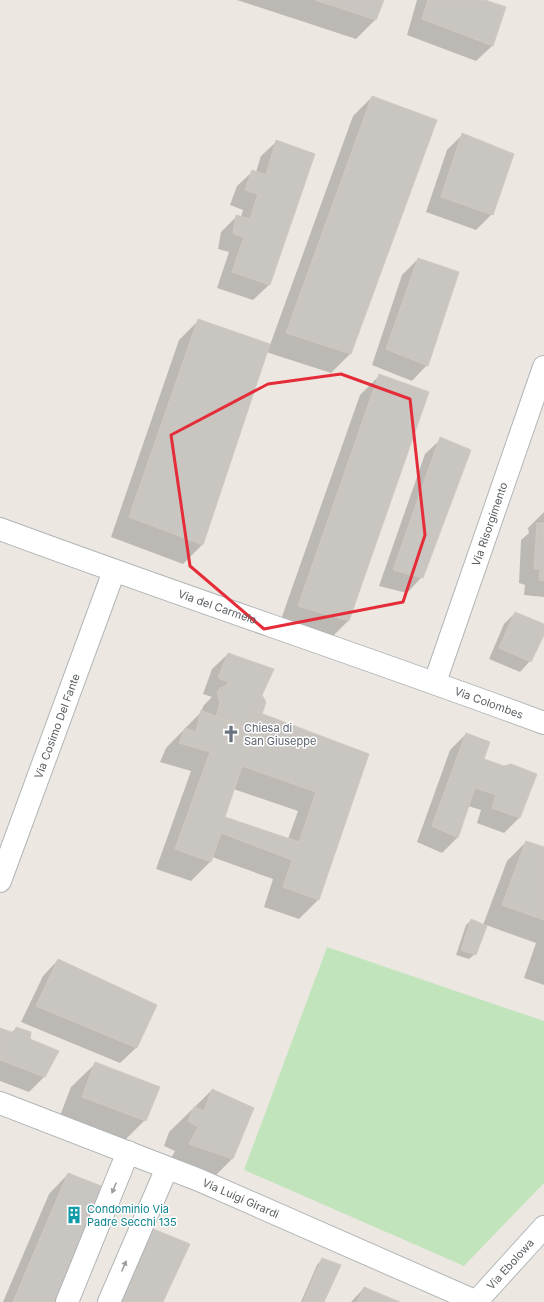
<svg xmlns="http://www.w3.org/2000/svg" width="544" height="1302" font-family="Inter,sans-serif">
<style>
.green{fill:#c2e4bd}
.shadow{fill:#0003;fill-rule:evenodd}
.building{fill:#c9c5c0;stroke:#d1c9bf;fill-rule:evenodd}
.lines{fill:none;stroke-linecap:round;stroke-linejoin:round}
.minor-casing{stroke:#b1b5b8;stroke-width:24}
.minor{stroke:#fff;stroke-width:22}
.oneway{fill:#9b9ea0}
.marked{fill:none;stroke:#e52d39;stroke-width:3;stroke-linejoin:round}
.labels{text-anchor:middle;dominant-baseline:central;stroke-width:3;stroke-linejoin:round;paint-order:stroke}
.street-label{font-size:11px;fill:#595e61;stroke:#fff}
.worship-label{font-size:11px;fill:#5b616d;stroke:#fff;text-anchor:start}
.culture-label{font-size:11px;fill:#0d838f;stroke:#fff;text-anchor:start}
</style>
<rect width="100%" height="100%" fill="#ece8e1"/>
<path class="green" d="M 327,947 L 544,1021 L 544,1183 L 464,1266 L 244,1170 Z"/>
<path class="shadow" d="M 237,0 L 383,0 L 375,20 L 356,39 Z
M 417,0 L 482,0 L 505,8 L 492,46 L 476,61 L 407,35 Z
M 372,97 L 350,354 L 331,373 L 266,352 L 202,545 L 183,564 L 111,537 L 179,340 L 199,320 L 270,345 L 353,116 Z
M 463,134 L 492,214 L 476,230 L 426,212 L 447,150 Z
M 277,141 L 314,154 L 269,285 L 253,300 L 217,288 L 229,252 L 218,249 L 221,232 L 237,216 L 241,217 L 243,210 L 230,205 L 237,186 L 253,171 L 256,172 L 261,156 Z
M 418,259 L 427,365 L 412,381 L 372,365 L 402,275 Z
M 379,376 L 348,621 L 329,640 L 279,625 L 360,395 Z
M 441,439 L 422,577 L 407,593 L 379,586 L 425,454 Z
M 544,512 L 544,597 L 524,595 L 525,585 L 519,583 L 521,540 L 529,533 L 528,528 Z
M 515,613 L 544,625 L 544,632 L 530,661 L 520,672 L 489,659 L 504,624 Z
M 228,654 L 261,695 L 260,714 L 368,754 L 318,900 L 299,919 L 264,907 L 273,879 L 212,857 L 210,862 L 191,881 L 156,869 L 191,771 L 160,762 L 166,748 L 202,711 L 202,709 L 204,705 L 212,697 L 203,694 L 212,669 ZM 233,789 L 298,811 L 288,839 L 223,817 Z
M 466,734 L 520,817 L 504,833 L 477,823 L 481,810 L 468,806 L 458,837 L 442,853 L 417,842 L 450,750 Z
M 526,842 L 544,848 L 544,985 L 524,978 L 536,943 L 486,925 L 475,954 L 469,959 L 456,955 L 466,925 L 471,920 L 483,925 L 507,861 Z
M 58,960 L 156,1005 L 136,1048 L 120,1063 L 21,1022 L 43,976 Z
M 16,1028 L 29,1040 L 44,1077 L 29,1092 L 0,1081 L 0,1030 L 11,1033 Z
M 96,1063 L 145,1120 L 120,1145 L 58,1121 L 71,1087 Z
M 212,1090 L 232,1159 L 208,1183 L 166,1168 L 175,1151 L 164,1146 L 169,1132 Z
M 68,1174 L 60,1302 L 3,1302 L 49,1194 Z
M 322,1259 L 323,1302 L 301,1302 L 317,1265 Z
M 364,1288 L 397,1302 L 351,1302 Z"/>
<path class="building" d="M 315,0 L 384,0 L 376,20 Z
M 428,0 L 485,0 L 506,7 L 493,46 L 422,19 Z
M 372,96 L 437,120 L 351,354 L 286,333 Z
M 462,133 L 514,154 L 493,215 L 441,197 Z
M 276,140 L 315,154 L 270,285 L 232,272 L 244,237 L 233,234 L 236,215 L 250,219 L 258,194 L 245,190 L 252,170 L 266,175 Z
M 418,258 L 459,272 L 428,366 L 386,349 Z
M 198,319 L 270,344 L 203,545 L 129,517 Z
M 379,374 L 429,392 L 349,621 L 298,606 Z
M 440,437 L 471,450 L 423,578 L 393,570 Z
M 537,523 L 544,523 L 544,581 L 539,580 L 540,570 L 534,568 Z
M 515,612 L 544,624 L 544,635 L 531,662 L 499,648 Z
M 228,653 L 274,669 L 262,695 L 266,702 L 262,714 L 255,711 L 250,730 L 216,717 L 220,702 L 217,693 L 220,688 L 226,686 L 228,682 L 218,678 Z
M 201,710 L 250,730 L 255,711 L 369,754 L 319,900 L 283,887 L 292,860 L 221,833 L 211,862 L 175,849 L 210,752 L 179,743 L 185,728 L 196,732 ZM 242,766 L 316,792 L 299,842 L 225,817 Z
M 466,733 L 490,742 L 484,759 L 504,766 L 511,764 L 537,774 L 520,818 L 492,808 L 496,795 L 475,788 L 458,838 L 432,826 Z
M 526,841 L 544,847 L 544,920 L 502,905 Z
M 471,919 L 487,926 L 476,955 L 461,950 Z
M 58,959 L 157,1005 L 137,1048 L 36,1006 Z
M 16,1027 L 31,1032 L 30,1039 L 59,1051 L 45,1077 L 0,1060 L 0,1028 L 14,1033 Z
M 95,1062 L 160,1087 L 146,1121 L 82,1097 Z
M 212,1089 L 254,1108 L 233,1159 L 189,1144 L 198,1127 L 188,1121 L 194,1107 L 204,1111 Z
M 68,1173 L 109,1189 L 61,1302 L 13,1302 Z
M 151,1228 L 190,1244 L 163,1302 L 117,1302 Z
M 322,1258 L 341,1265 L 324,1302 L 303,1302 Z
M 364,1287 L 400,1302 L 357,1302 Z"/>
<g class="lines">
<g class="minor-casing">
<g id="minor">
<path id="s1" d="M 0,529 C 181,596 363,656 544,723"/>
<path id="s2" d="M 435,682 L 544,367"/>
<path id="s3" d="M 0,881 L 114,571"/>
<path id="s4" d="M 0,1103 L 199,1180 L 477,1302"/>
<path d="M 67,1302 L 128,1152"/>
<path d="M 109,1302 L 167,1168"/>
<path id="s5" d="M 476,1302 L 544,1227"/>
</g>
</g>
<use href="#minor" class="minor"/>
</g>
<defs><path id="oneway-solid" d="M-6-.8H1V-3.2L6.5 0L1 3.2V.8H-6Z"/></defs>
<g class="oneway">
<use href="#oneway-solid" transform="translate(114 1188) rotate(112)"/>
<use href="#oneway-solid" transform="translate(124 1266) rotate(-67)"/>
</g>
<path class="marked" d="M 341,374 L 410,399 L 425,535 L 403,602 L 264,629 L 190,566 L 171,435 L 268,384 Z"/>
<defs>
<g id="church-bare" transform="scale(1.38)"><path d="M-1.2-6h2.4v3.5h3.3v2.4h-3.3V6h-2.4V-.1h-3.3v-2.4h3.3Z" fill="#6b7280" stroke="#fff" stroke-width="2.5" paint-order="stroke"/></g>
<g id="building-bare" transform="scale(1.38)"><path d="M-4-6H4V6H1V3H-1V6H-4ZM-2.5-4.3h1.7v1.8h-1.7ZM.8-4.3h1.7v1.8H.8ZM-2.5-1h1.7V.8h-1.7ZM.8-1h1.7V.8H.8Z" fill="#0f9aa8" stroke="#fff" stroke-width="2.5" paint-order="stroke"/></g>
</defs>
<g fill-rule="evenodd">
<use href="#church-bare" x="231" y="734"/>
<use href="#building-bare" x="74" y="1215"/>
</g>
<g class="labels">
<g class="street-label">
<text stroke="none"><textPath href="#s2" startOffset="167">Via Risorgimento</textPath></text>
<text stroke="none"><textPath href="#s1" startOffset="231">Via del Carmelo</textPath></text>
<text stroke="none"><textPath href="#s1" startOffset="519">Via Colombes</textPath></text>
<text stroke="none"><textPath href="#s3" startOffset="165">Via Cosimo Del Fante</textPath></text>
<text stroke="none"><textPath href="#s4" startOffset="259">Via Luigi Girardi</textPath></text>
<text stroke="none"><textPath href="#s5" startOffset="51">Via Ebolowa</textPath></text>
</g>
<g class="worship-label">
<text x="244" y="728">Chiesa di<tspan x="244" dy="13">San Giuseppe</tspan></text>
</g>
<g class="culture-label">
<text x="87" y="1209">Condominio Via<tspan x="87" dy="13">Padre Secchi 135</tspan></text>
</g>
</g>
</svg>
